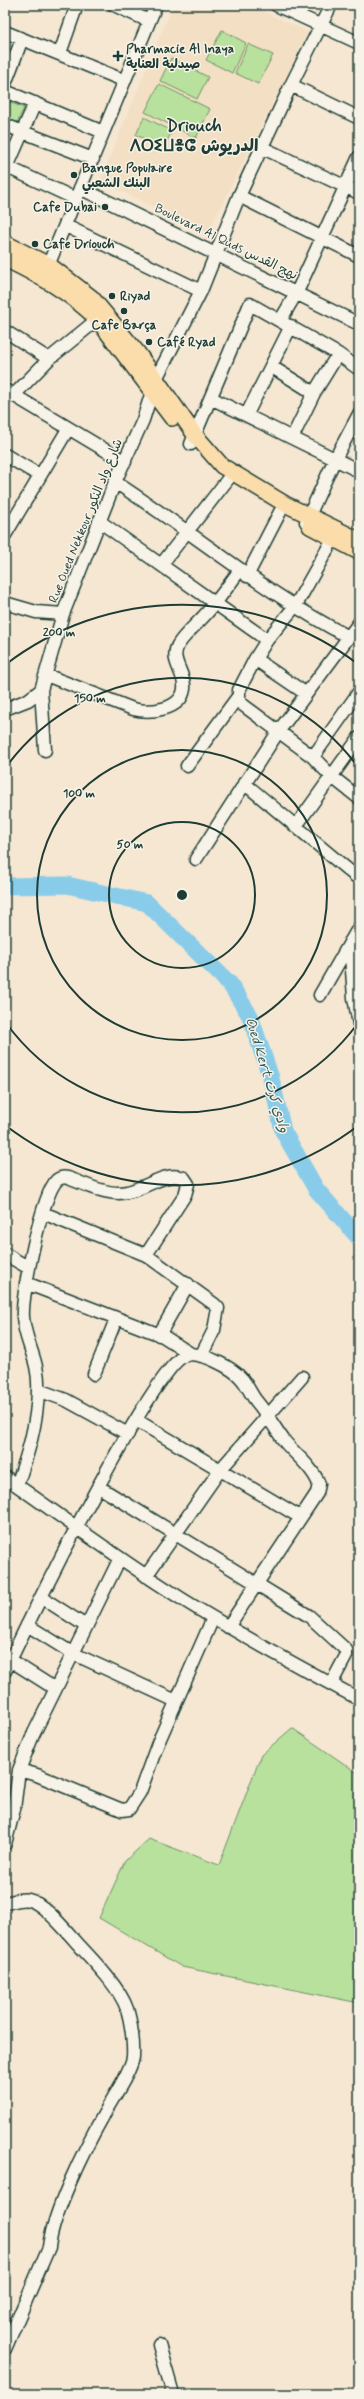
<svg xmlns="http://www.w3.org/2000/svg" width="364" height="2399" font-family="Mynerve,'Playpen Sans Arabic','Noto Sans Tifinagh',sans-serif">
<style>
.built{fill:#f3dfc3}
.green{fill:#b8e19d;stroke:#6c8f68}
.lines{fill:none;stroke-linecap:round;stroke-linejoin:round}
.river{stroke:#89ccea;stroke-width:17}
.minor-casing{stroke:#1f3d34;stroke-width:15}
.major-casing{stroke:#1f3d34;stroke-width:18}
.minor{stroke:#f7f3e8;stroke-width:12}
.major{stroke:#fbddab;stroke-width:15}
.ring{fill:none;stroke:#1f3d34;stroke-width:2}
.poi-dot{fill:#1f3d34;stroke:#f7f3e8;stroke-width:1.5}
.labels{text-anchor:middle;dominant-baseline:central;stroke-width:3;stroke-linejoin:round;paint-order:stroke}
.poi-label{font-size:13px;font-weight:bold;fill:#1f3d34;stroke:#f7f3e8;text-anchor:start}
.street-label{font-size:13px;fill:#1f3d34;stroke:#f7f3e8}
.water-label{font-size:14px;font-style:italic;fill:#345a58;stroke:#f7f3e8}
.district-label{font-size:17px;font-weight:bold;fill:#1f3d34;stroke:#f7f3e8}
.centre{fill:#1f3d34;stroke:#f7f3e8;stroke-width:2}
.ring-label{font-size:12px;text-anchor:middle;font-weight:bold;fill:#1f3d34;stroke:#f7f3e8;stroke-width:3;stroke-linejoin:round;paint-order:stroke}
</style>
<rect width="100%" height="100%" fill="#f5e7d2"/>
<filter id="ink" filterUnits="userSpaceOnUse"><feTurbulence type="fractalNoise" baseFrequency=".025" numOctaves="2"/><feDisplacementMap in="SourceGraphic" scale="8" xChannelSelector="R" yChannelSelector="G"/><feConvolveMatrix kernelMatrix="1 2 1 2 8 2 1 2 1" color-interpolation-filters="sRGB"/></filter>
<g filter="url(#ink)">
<path class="built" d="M 173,5 L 249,5 L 308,32 L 208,233 L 100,181 Z"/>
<path class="green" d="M 222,30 L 246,43 L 232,73 L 206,60 Z
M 248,44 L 273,55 L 258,84 L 235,73 Z
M 171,58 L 208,77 L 197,99 L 160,81 Z
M 159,84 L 210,109 L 196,138 L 145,112 Z
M 7,101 L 24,108 L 17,123 L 5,118 Z
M 144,117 L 172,131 L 164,147 L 136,135 Z
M 292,1728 L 359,1774 L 359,2003 L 182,1967 L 99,1918 L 125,1861 L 149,1839 L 219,1865 L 261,1755 Z"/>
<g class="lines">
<path class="river" d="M 5,886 L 67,885 L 147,903 L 230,984 L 250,1016 L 271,1078 L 283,1131 L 316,1189 L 359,1238"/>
<g class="minor-casing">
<path id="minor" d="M 114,5 L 149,21
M 276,5 L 359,43
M 5,32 L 123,80
M 60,53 L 77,5
M 5,84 L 22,39
M 291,85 L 359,118
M 5,91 L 103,132
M 5,125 L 93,159
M 263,148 L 359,193
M 5,166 L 76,199
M 5,172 L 35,103
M 80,188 L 359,324
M 239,196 L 359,256
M 66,226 L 201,291
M 45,273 L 156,5
M 280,321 L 297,292 L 359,157
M 5,331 L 49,359
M 272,367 L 314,393 L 338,354
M 5,390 L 125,462
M 13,396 L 49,359 L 104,314
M 211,398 L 359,471
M 247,414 L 291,326
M 292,438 L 314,393
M 191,444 L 250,304 L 338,354 L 359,369
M 5,455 L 39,475
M 115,482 C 194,533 266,594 349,637
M 99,521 L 267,640
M 306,522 L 335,459 L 359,414
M 5,535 L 68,429
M 161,565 L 228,479
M 247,576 L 280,512
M 5,603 L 36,612 L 63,614
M 255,659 L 239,690 L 239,702 L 313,757 L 331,776 L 359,798
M 46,675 L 133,709 C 148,713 181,711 184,689 C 186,673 169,661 178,645 C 184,635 196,625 204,616 C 217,602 228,586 240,570
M 41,690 L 45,750
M 305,693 L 255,659 L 267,640 L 296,605 L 333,539
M 5,709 L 28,700 L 41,690 L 63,614 L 115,482 L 143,420 L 156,379 L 201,291 L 239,196 L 291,85 L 331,5
M 313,757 L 359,692
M 187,766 L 237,698
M 244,783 L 359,879
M 296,826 L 359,738
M 196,859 L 278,732 L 359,623
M 350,942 L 354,998 L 359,1024
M 320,995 L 359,927
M 43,1213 L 146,1255 L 214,1304 L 218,1308 L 214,1330 L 201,1356
M 5,1254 L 29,1268
M 26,1283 L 163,1336 L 191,1354
M 159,1335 L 188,1284
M 94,1374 L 116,1319
M 38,1390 L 66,1400 L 128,1434
M 136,1420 L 300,1517
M 5,1477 C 64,1518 121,1561 182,1599 C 240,1635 299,1667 359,1699
M 17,1485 C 28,1454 37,1424 38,1391 C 40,1360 25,1344 23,1317 C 21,1296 42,1194 57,1180 C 61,1177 64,1177 68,1178 C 85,1184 102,1193 119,1193 C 143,1193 162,1170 184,1178 L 188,1184 L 185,1195 L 146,1255
M 99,1487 L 309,1616 L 346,1650 L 346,1656 L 331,1684
M 146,1576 L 220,1470 L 302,1377
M 41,1597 L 86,1626
M 27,1625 L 72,1653 L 176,1701
M 5,1657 L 54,1688
M 5,1671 C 26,1627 153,1364 186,1355 C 201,1351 233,1368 242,1379 C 248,1386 251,1395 257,1402 C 268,1415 275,1429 285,1442 C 296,1455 313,1468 319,1484 L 317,1493 L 228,1627
M 19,1770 L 37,1775 L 122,1810 L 129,1809 L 140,1792 L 158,1743 L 213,1618
M 5,1844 L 14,1809 L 19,1770 L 33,1735 L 120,1558
M 5,1903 C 13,1902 20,1898 29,1900 C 44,1903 67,1932 78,1944 C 93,1960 120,1988 127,2009 C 131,2022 134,2043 133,2057 C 131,2072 110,2102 103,2116 C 85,2148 53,2212 49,2247 L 5,2349
M 159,2345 L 173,2394"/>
</g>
<g class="major-casing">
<path id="major" d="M 5,243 L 49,265 L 92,298 L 137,352 L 195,435 L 222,466 L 285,504 L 359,540
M 5,259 C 40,276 70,292 98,320 L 172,418
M 310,526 L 359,552"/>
</g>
<use href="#minor" class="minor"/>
<use href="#major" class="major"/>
</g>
</g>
<g class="ring">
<circle cx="182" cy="895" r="73"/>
<circle cx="182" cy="895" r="145"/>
<path d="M358 1023A218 218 0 0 1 6 1023M6 767A218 218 0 0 1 358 767"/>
<path d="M359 1125A290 290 0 0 1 5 1125M5 665A290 290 0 0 1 359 665"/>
</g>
<g class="poi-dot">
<path d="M116 50h4v4h4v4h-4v4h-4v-4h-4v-4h4z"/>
<circle cx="74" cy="175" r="4"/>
<circle cx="105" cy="207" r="4"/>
<circle cx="35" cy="244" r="4"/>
<circle cx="112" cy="296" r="4"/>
<circle cx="124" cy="311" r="4"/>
<circle cx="149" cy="342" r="4"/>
</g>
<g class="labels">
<g class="poi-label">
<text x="126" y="49">Pharmacie Al Inaya<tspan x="126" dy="15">صيدلية العناية</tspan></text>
<text x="82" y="168">Banque Populaire<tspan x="82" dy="15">البنك الشعبي</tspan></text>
<text x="97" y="207" text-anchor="end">Cafe Dubai</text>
<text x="43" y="244">Cafe Driouch</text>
<text x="120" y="296">Riyad</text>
<text x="124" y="325" text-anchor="middle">Cafe Barça</text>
<text x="157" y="342">Café Ryad</text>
</g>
<g class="street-label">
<text transform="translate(226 242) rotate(26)">Boulevard Al Quds نهج القدس</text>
<text transform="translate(86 521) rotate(-68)">Rue Oued Nekkour شارع واد النکور</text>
</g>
<g class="water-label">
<text transform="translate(267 1075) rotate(73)">Oued Kert وادي كرت</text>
</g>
<g class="district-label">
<text x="194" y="126">Driouch<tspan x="194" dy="20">ⴷⵔⵉⵡⴻⵛ الدريوش</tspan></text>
</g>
</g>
<circle cx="182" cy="895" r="6" class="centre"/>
<g class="ring-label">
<text x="59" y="636">200 m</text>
<text x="90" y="702">150 m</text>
<text x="79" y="797">100 m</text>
<text x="130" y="848">50 m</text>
</g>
<rect width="364" height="2399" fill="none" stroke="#f7f3e8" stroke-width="20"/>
<rect x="10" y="10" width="344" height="2379" fill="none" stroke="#1f3d34" stroke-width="1.5" filter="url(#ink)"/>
</svg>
